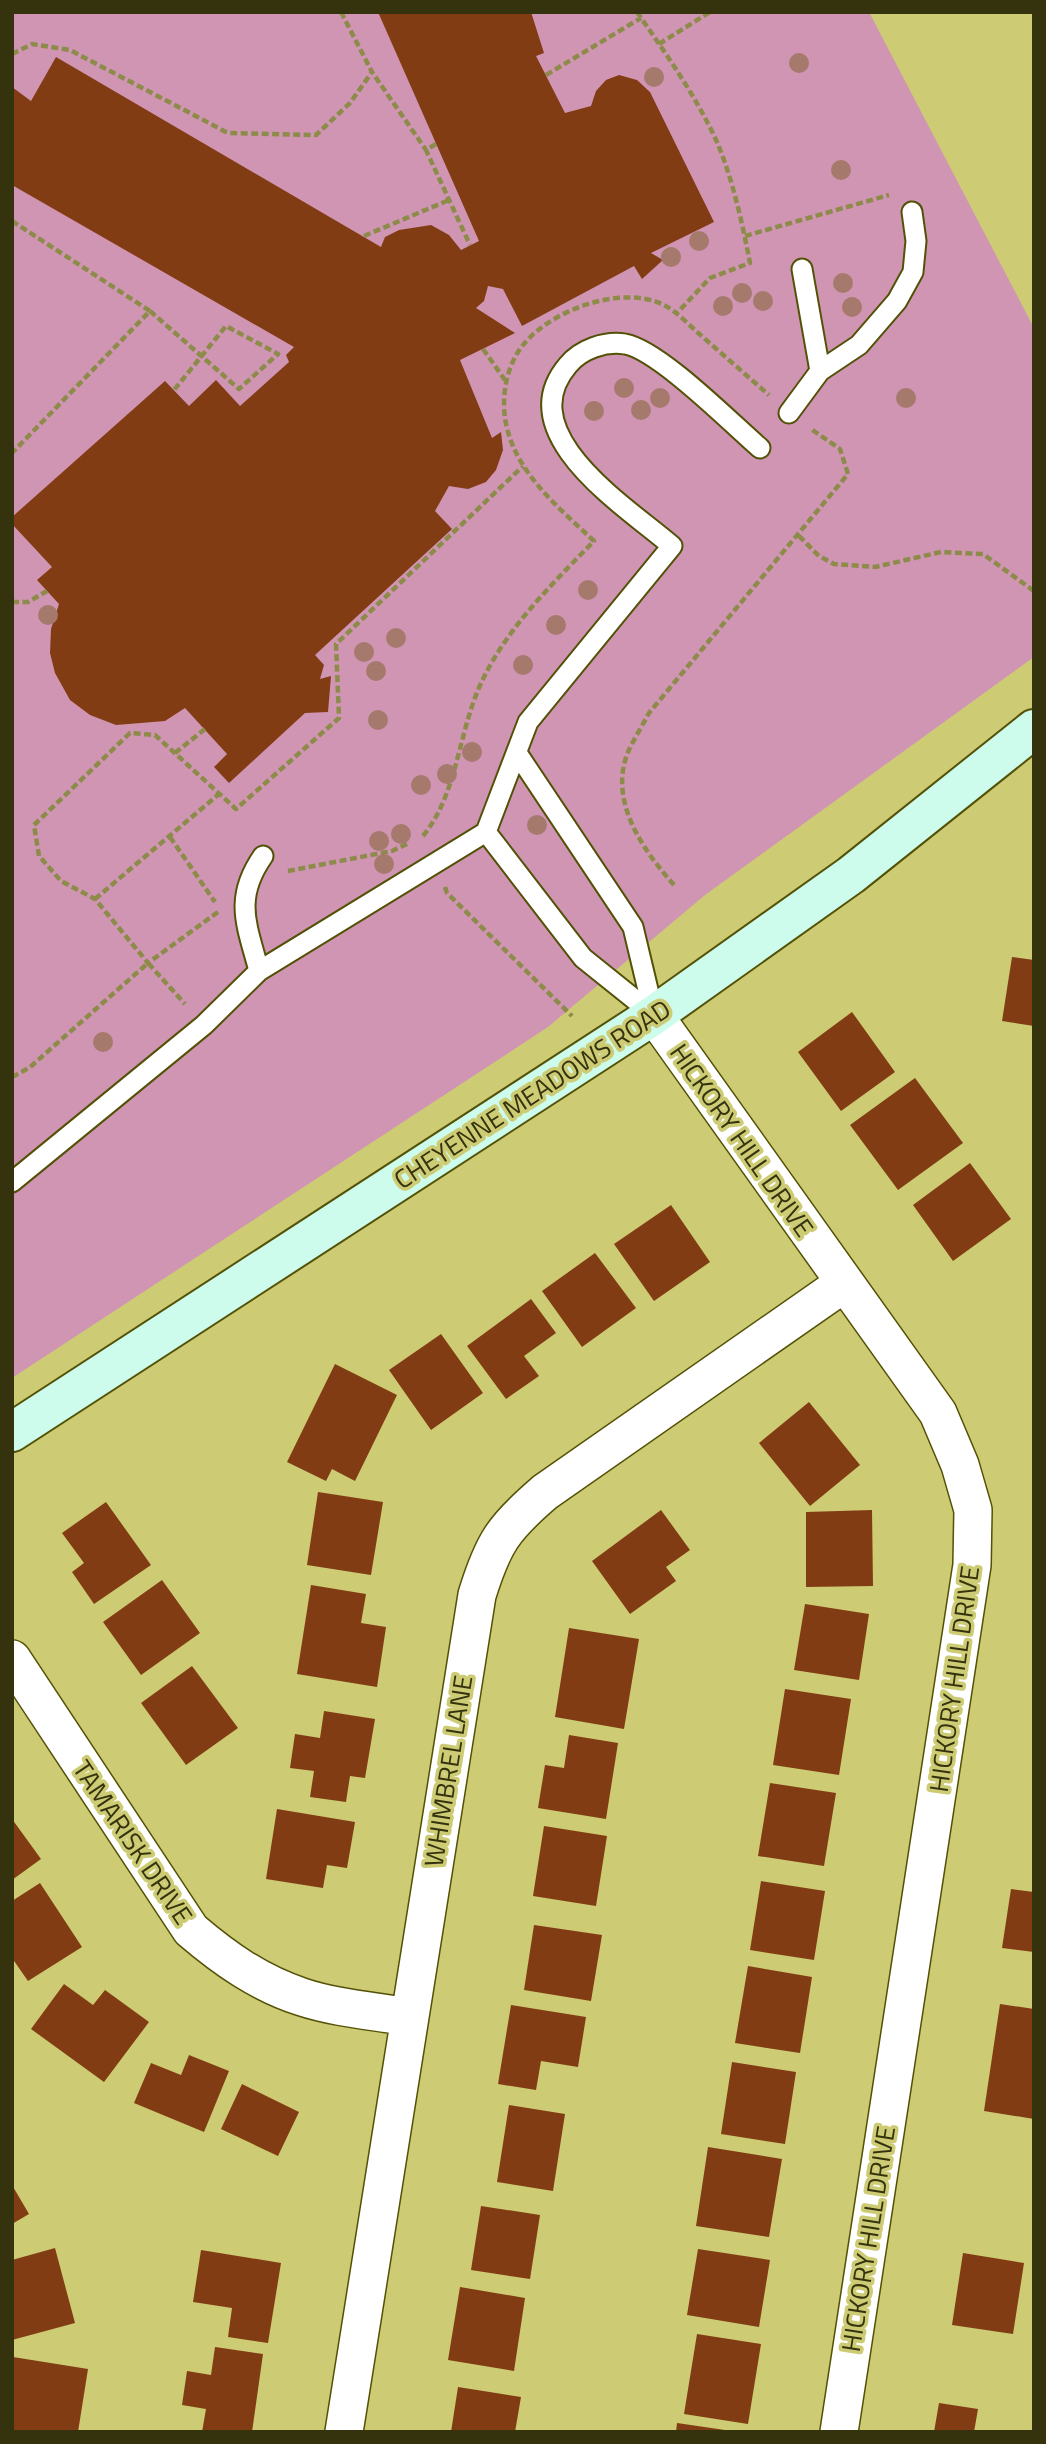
<svg xmlns="http://www.w3.org/2000/svg" width="1046" height="2444" font-family="'Titillium Web',sans-serif">
<style>
.green{fill:#d095b3}
.building{fill:#823c13}
.lines{fill:none;stroke-linecap:round;stroke-linejoin:round}
.lane-casing{stroke:#535106;stroke-width:23}
.street-casing{stroke:#535106;stroke-width:40}
.secondary-casing{stroke:#535106;stroke-width:42}
.path{stroke:#8d8b49;stroke-width:4.5;stroke-dasharray:7 3.5;stroke-linecap:butt}
.lane{stroke:#fff;stroke-width:19}
.street{stroke:#fff;stroke-width:37}
.secondary{stroke:#cdfbec;stroke-width:38}
.tree{fill:#a5796b}
.labels{text-anchor:middle;dominant-baseline:central;stroke-width:7;stroke-linejoin:round;paint-order:stroke}
.street-label{font-size:26px;fill:#34330e;stroke:#cdcb74}
</style>
<rect width="100%" height="100%" fill="#cdcb74"/>
<path class="green" d="M 12,12 L 869,12 L 1034,328 L 1034,657 L 705,895 L 548,1027 L 12,1378 Z"/>
<path class="building" d="M 378,12 L 531,12 L 544,53 L 536,56 L 565,113 L 591,106 L 596,91 L 606,80 L 619,75 L 637,80 L 650,92 L 714,222 L 651,253 L 663,260 L 642,279 L 634,266 L 522,326 L 503,289 L 488,286 L 484,301 L 476,308 L 515,333 L 460,360 L 492,438 L 501,432 L 503,450 L 496,470 L 486,482 L 468,489 L 449,486 L 435,511 L 452,529 L 315,655 L 324,665 L 320,679 L 331,676 L 328,712 L 305,713 L 229,783 L 214,767 L 227,754 L 185,708 L 165,721 L 116,725 L 90,715 L 70,700 L 55,673 L 50,653 L 51,629 L 59,604 L 37,580 L 52,567 L 12,524 L 12,517 L 165,381 L 189,406 L 216,380 L 240,406 L 289,362 L 286,355 L 294,347 L 12,185 L 12,87 L 31,101 L 56,57 L 381,247 L 385,237 L 399,230 L 431,225 L 449,235 L 461,250 L 479,241 Z
M 1012,957 L 1034,960 L 1034,1026 L 1002,1021 Z
M 852,1012 L 895,1072 L 841,1111 L 798,1052 Z
M 915,1078 L 963,1143 L 898,1190 L 850,1125 Z
M 970,1163 L 1011,1219 L 953,1261 L 913,1205 Z
M 671,1205 L 710,1262 L 654,1301 L 614,1244 Z
M 595,1253 L 636,1308 L 582,1347 L 542,1291 Z
M 531,1299 L 556,1333 L 524,1356 L 539,1376 L 506,1399 L 467,1346 Z
M 441,1334 L 483,1393 L 431,1430 L 389,1370 Z
M 335,1364 L 397,1395 L 355,1481 L 332,1469 L 326,1481 L 287,1462 Z
M 809,1402 L 860,1465 L 810,1506 L 759,1443 Z
M 318,1492 L 383,1502 L 371,1575 L 307,1565 Z
M 106,1502 L 151,1565 L 94,1604 L 72,1572 L 84,1563 L 62,1533 Z
M 661,1510 L 690,1550 L 666,1567 L 676,1581 L 630,1614 L 592,1561 Z
M 872,1510 L 873,1586 L 806,1587 L 806,1512 Z
M 162,1580 L 200,1633 L 141,1675 L 103,1622 Z
M 311,1585 L 366,1594 L 361,1623 L 386,1627 L 377,1687 L 297,1674 Z
M 805,1604 L 869,1614 L 859,1680 L 794,1670 Z
M 569,1628 L 639,1639 L 624,1729 L 555,1717 Z
M 192,1666 L 238,1728 L 186,1765 L 141,1703 Z
M 785,1689 L 851,1699 L 839,1775 L 773,1765 Z
M 324,1711 L 375,1719 L 365,1778 L 350,1776 L 346,1802 L 310,1797 L 314,1771 L 290,1768 L 295,1734 L 320,1738 Z
M 569,1735 L 618,1743 L 606,1819 L 538,1808 L 545,1765 L 564,1768 Z
M 770,1783 L 836,1793 L 824,1866 L 758,1856 Z
M 277,1809 L 355,1822 L 347,1868 L 327,1865 L 323,1888 L 266,1879 Z
M 12,1819 L 41,1859 L 12,1880 Z
M 544,1826 L 607,1836 L 596,1906 L 533,1896 Z
M 761,1881 L 825,1891 L 814,1960 L 750,1950 Z
M 40,1883 L 82,1947 L 28,1981 L 12,1958 L 12,1901 Z
M 1011,1889 L 1034,1892 L 1034,1952 L 1002,1948 Z
M 534,1925 L 602,1935 L 591,2001 L 524,1990 Z
M 748,1966 L 812,1977 L 800,2053 L 735,2043 Z
M 64,1984 L 93,2005 L 105,1990 L 149,2022 L 104,2082 L 31,2029 Z
M 1000,2004 L 1034,2009 L 1034,2119 L 984,2111 Z
M 511,2005 L 586,2017 L 578,2067 L 541,2061 L 536,2090 L 498,2084 Z
M 189,2055 L 229,2071 L 204,2132 L 134,2103 L 151,2063 L 181,2075 Z
M 732,2062 L 796,2072 L 785,2144 L 721,2134 Z
M 242,2084 L 299,2112 L 278,2156 L 221,2129 Z
M 509,2105 L 565,2114 L 553,2191 L 497,2182 Z
M 708,2147 L 782,2159 L 769,2237 L 696,2226 Z
M 12,2185 L 29,2214 L 12,2224 Z
M 481,2206 L 540,2215 L 530,2279 L 471,2270 Z
M 55,2248 L 75,2323 L 12,2340 L 12,2260 Z
M 698,2249 L 770,2260 L 759,2327 L 687,2315 Z
M 201,2250 L 281,2263 L 268,2343 L 228,2337 L 232,2308 L 193,2302 Z
M 963,2253 L 1024,2263 L 1013,2334 L 952,2325 Z
M 460,2287 L 525,2298 L 514,2371 L 448,2360 Z
M 697,2334 L 761,2344 L 748,2424 L 684,2414 Z
M 215,2347 L 263,2354 L 252,2432 L 202,2432 L 206,2409 L 182,2405 L 187,2371 L 211,2375 Z
M 13,2357 L 88,2369 L 78,2432 L 12,2432 Z
M 458,2387 L 521,2397 L 515,2432 L 451,2432 Z
M 939,2403 L 978,2409 L 974,2432 L 934,2432 Z
M 677,2423 L 725,2430 L 725,2432 L 676,2432 Z"/>
<g class="lines">
<g class="lane-casing">
<path id="lane" d="M 802,269 L 820,371
M 789,413 L 820,371 L 859,345 L 897,301 L 913,272 L 916,241 L 912,212
M 517,753 L 633,927 L 654,1015
M 486,832 L 583,958 L 654,1015
M 259,971 C 247,925 233,899 263,856
M 12,1182 L 204,1025 L 259,971 L 486,832 L 528,722 L 672,546 C 627,507 509,434 568,365 C 581,349 605,341 625,344 C 659,350 731,423 760,448"/>
</g>
<g class="street-casing">
<path id="street" d="M 654,1015 L 938,1413 L 960,1465 L 973,1510 L 972,1565 L 839,2432
M 12,1659 L 191,1930 C 225,1959 259,1983 302,1997 C 335,2008 374,2011 409,2017
M 344,2432 L 477,1595 C 493,1543 503,1528 545,1492 L 843,1284"/>
</g>
<g class="secondary-casing">
<path id="secondary" d="M 12,1432 L 654,1015 L 851,875 L 1034,729"/>
</g>
<path class="path" d="M 341,12 L 372,72 L 426,150
M 637,12 C 666,54 696,96 717,142 C 733,180 742,222 750,263 L 710,278 L 676,314
M 659,44 L 710,12
M 12,54 L 32,44 L 70,50 L 228,133 L 316,135 L 350,103 L 372,72
M 546,75 L 641,18
M 436,144 L 426,150 L 470,245
M 12,221 L 150,311 L 12,453
M 364,236 L 449,200
M 745,236 L 889,195
M 150,311 L 239,389 L 278,354 L 226,326 L 174,390
M 483,349 L 505,380
M 799,536 L 819,556 L 834,564 L 875,567 L 941,552 L 983,554 L 1034,591
M 12,602 L 28,602 L 47,591
M 175,753 L 205,729
M 423,836 C 459,792 458,728 484,677 C 509,626 554,582 594,541 C 557,506 513,471 505,418 C 502,396 506,371 518,352 C 543,312 621,283 664,305 C 676,311 687,323 697,332 C 721,353 745,374 769,395
M 170,837 L 215,902
M 288,871 L 392,851 L 409,843
M 674,885 C 643,850 608,801 628,752 C 634,739 642,726 649,713 L 848,474 L 840,449 L 811,429
M 445,887 L 447,893 L 572,1016
M 95,899 L 219,794
M 218,912 L 148,963 L 95,899 L 61,881 L 39,856 L 34,825 L 130,733 L 155,735 L 236,809 L 339,718 L 336,644 L 523,466
M 12,1077 L 29,1068 L 148,963 L 185,1004"/>
<use href="#lane" class="lane"/>
<use href="#street" class="street"/>
<use href="#secondary" class="secondary"/>
</g>
<g class="tree">
<circle cx="799" cy="63" r="10"/>
<circle cx="654" cy="77" r="10"/>
<circle cx="841" cy="170" r="10"/>
<circle cx="699" cy="241" r="10"/>
<circle cx="671" cy="257" r="10"/>
<circle cx="843" cy="283" r="10"/>
<circle cx="742" cy="293" r="10"/>
<circle cx="763" cy="301" r="10"/>
<circle cx="723" cy="306" r="10"/>
<circle cx="852" cy="307" r="10"/>
<circle cx="624" cy="388" r="10"/>
<circle cx="660" cy="398" r="10"/>
<circle cx="906" cy="398" r="10"/>
<circle cx="641" cy="410" r="10"/>
<circle cx="594" cy="411" r="10"/>
<circle cx="588" cy="590" r="10"/>
<circle cx="48" cy="615" r="10"/>
<circle cx="556" cy="625" r="10"/>
<circle cx="396" cy="638" r="10"/>
<circle cx="364" cy="652" r="10"/>
<circle cx="523" cy="665" r="10"/>
<circle cx="376" cy="671" r="10"/>
<circle cx="378" cy="720" r="10"/>
<circle cx="472" cy="752" r="10"/>
<circle cx="447" cy="774" r="10"/>
<circle cx="421" cy="785" r="10"/>
<circle cx="537" cy="825" r="10"/>
<circle cx="401" cy="834" r="10"/>
<circle cx="379" cy="841" r="10"/>
<circle cx="384" cy="864" r="10"/>
<circle cx="103" cy="1042" r="10"/>
</g>
<g class="labels">
<g class="street-label">
<text transform="translate(532 1094) rotate(-33)">CHEYENNE MEADOWS ROAD</text>
<text transform="translate(742 1140) rotate(55)">HICKORY HILL DRIVE</text>
<text transform="translate(954 1679) rotate(-82)">HICKORY HILL DRIVE</text>
<text transform="translate(448 1771) rotate(-81)">WHIMBREL LANE</text>
<text transform="translate(133 1842) rotate(56)">TAMARISK DRIVE</text>
<text transform="translate(868 2239) rotate(-81)">HICKORY HILL DRIVE</text>
</g>
</g>
<rect width="1046" height="2444" fill="none" stroke="#34330e" stroke-width="28"/>
</svg>
